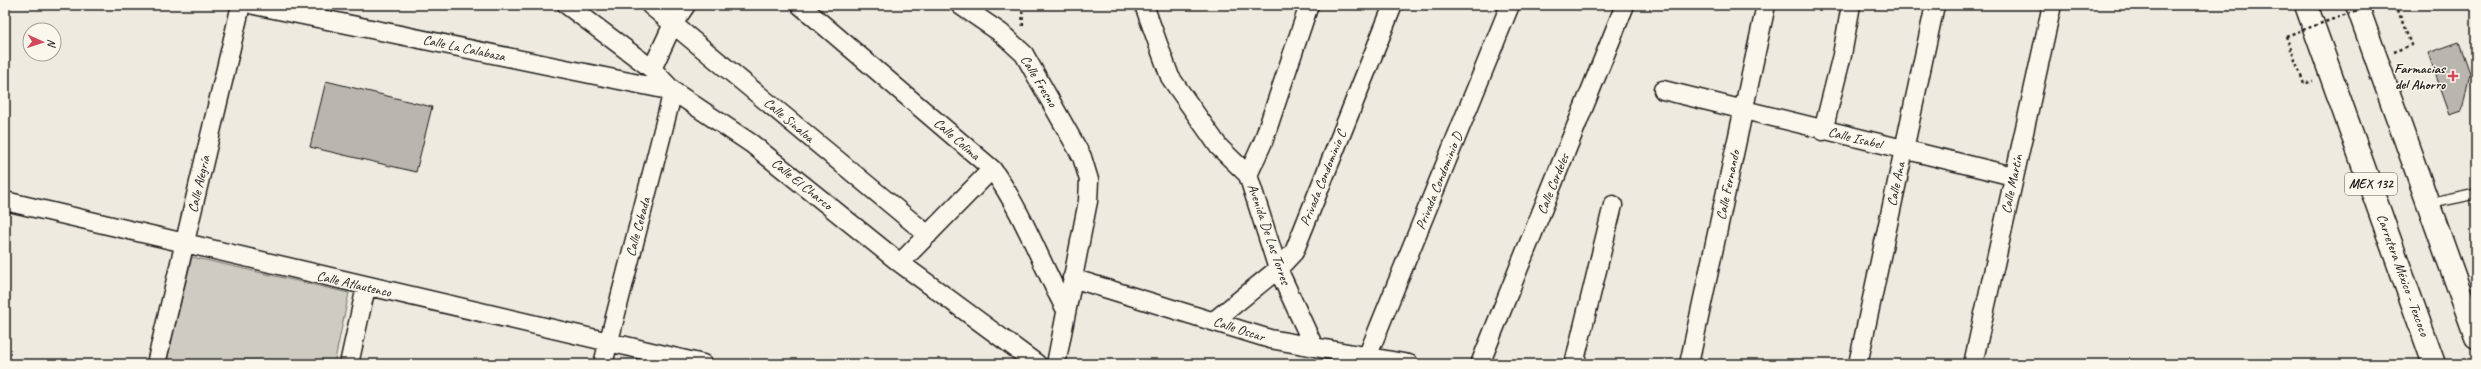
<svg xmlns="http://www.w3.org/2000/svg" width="2481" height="369" font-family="Caveat,sans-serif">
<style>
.green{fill:#ceccc2;stroke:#75746f}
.building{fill:#b9b6af;stroke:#1c1c1c}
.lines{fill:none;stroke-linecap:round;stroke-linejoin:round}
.service-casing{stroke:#1c1c1c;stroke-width:12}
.minor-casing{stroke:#1c1c1c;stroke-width:21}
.trunk-casing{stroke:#1c1c1c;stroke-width:25}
.path{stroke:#1c1c1c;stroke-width:2.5;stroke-dasharray:3 3;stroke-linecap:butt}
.service{stroke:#fbf7ec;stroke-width:9}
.minor{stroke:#fbf7ec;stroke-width:18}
.trunk{stroke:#fbf7ec;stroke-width:22}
.path-bridge{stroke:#1c1c1c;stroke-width:2.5;stroke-dasharray:3 3;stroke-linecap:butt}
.poi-dot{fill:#d1495b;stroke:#fbf7ec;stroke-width:1.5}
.labels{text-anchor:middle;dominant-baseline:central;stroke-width:3;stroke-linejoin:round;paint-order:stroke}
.shield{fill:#fbf7ec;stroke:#5f5e5a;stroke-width:1}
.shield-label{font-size:13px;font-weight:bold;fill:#1c1c1c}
.street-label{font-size:14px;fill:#1c1c1c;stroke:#fbf7ec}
.poi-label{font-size:14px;font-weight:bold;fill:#1c1c1c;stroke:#fbf7ec;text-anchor:end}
</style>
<rect width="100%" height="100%" fill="#eeeadf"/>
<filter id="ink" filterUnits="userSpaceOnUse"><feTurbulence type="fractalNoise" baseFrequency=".025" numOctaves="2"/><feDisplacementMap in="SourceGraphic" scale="8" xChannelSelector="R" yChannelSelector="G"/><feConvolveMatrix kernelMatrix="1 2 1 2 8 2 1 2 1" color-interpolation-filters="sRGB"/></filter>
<g filter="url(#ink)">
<path class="green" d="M 192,257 L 349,293 L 334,364 L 166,364 Z"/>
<path class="building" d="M 2459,42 L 2470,73 L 2462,111 L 2450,115 L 2428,53 Z
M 326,81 L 432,107 L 416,172 L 310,147 Z"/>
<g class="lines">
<g class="service-casing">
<path id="service" d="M 2428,204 L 2476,194"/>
</g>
<g class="minor-casing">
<path id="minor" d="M 254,5 L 673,91 L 603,364
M 567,5 L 652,69 L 673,91 L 752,144 L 900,263 L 1037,364
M 650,5 L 928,235
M 800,5 L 992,169 C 1023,212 1041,264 1066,310
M 960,5 L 1001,33 L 1024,54 L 1082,157 L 1089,180 L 1088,201 L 1056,364
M 1144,5 L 1170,77 L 1219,147 L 1248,175 L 1278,269 L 1314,347
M 652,69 L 673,24 L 686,5
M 1663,90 L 2013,176
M 1823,131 L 1842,55 L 1851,5
M 1248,175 L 1263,142 L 1309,5
M 5,201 L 703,364
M 900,263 L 992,169
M 1072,278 L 1270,339 L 1409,364
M 1214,321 L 1278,269 L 1294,252 L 1393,5
M 1367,357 L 1510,5
M 156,364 L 241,5
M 349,364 L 366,287
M 1480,364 L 1625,5
M 1574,364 L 1613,205
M 1689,364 L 1766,5
M 1858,364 L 1935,5
M 1973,364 L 2052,5"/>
</g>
<g class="trunk-casing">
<path id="trunk" d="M 2306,5 L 2434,364
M 2357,5 L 2476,337"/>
</g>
<path class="path" d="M 1022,5 L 1023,29
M 2286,36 L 2304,84 L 2313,81
M 2393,52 L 2411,45 L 2396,5"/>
<use href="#service" class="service"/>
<use href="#minor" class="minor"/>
<use href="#trunk" class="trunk"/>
<path class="path-bridge" d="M 2286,36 L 2372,5"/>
</g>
</g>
<path class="poi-dot" d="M2451 70h4v4h4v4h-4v4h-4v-4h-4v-4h4z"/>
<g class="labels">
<rect class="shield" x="2345" y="173" width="52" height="22" rx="3"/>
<g class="shield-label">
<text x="2371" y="184">MEX 132</text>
</g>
<g class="street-label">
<text transform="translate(464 48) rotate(12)">Calle La Calabaza</text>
<text transform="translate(1039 81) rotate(59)">Calle Fresno</text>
<text transform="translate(789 120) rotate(40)">Calle Sinaloa</text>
<text transform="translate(1855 138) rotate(14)">Calle Isabel</text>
<text transform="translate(957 139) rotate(41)">Calle Colima</text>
<text transform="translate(1323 178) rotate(-68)">Privada Condominio C</text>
<text transform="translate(1439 181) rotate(-68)">Privada Condominio D</text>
<text transform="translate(199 184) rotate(-77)">Calle Alegría</text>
<text transform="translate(802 184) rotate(39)">Calle El Charco</text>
<text transform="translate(1553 184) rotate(-68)">Calle Cordeles</text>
<text transform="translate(1896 184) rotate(-78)">Calle Ana</text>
<text transform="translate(2012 184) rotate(-78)">Calle Martín</text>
<text transform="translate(1728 185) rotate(-78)">Calle Fernando</text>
<text transform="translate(638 227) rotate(-75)">Calle Cebada</text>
<text transform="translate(1269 234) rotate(71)">Avenida De Las Torres</text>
<text transform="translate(2403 275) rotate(70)">Carretera México - Texcoco</text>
<text transform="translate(354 284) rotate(13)">Calle Atlautenco</text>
<text transform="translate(1239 329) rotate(18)">Calle Oscar</text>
</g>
<g class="poi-label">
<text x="2445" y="68">Farmacias<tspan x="2445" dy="16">del Ahorro</tspan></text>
</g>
</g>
<rect width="2481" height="369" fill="none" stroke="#fbf7ec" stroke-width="20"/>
<rect x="10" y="10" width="2461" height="349" fill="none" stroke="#1c1c1c" stroke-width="1.5" filter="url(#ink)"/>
<g transform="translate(42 42) rotate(93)"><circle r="19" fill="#fbf7ec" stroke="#a29f99"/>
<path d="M0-3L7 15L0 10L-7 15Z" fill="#d1495b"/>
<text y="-6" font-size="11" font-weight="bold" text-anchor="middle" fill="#1c1c1c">N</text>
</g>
</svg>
